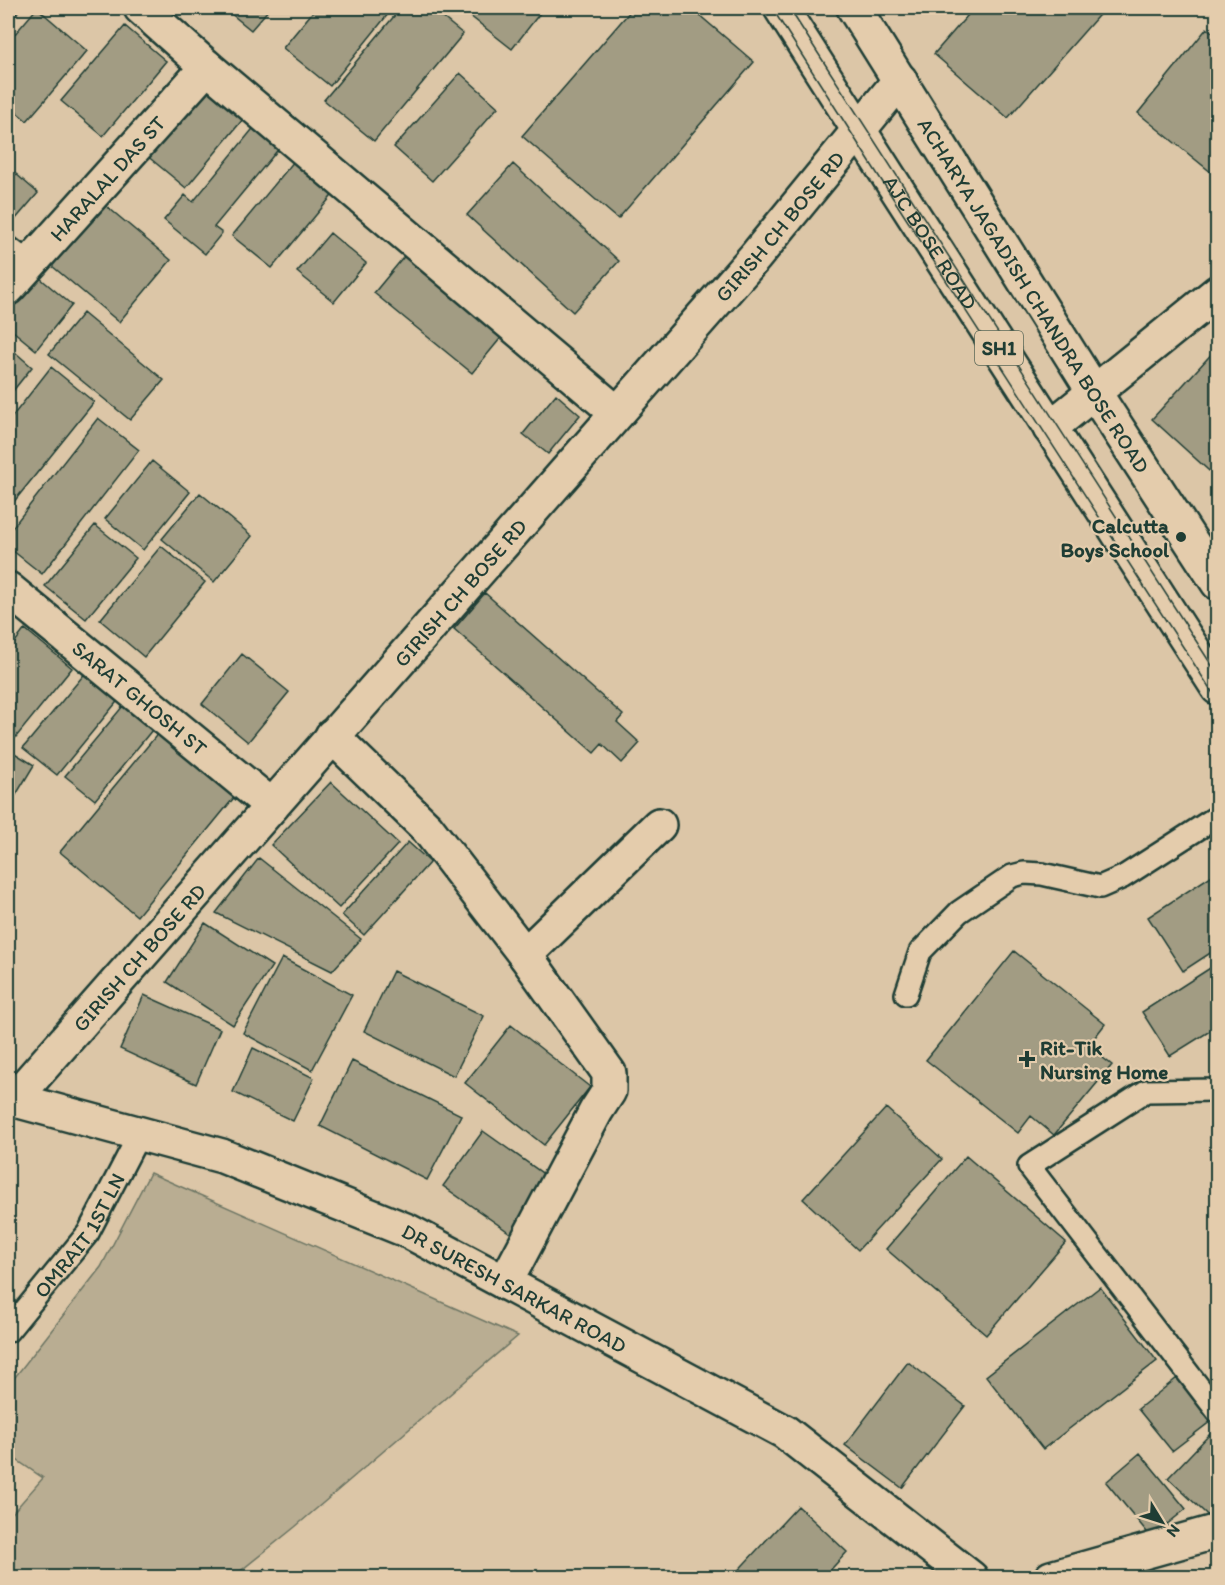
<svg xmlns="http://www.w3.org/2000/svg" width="1225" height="1585" font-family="Itim,sans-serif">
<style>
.green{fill:#b9ad92;stroke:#6c7563;stroke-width:1.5}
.building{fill:#a29c83;stroke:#1f3d34;stroke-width:1.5}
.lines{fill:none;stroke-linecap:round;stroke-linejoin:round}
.lane-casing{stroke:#1f3d34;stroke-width:26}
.street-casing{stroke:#1f3d34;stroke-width:38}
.secondary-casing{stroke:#1f3d34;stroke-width:38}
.primary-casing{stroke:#1f3d34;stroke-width:38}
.lane{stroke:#e4ccac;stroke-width:21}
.street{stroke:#e4ccac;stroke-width:33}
.secondary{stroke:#e4ccac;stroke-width:33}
.primary{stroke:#e4ccac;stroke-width:33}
.tram{stroke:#1f3d34;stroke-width:1.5}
.poi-dot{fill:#1f3d34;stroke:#e4ccac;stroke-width:2}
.labels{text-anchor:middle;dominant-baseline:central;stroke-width:4.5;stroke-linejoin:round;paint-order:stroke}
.shield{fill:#e4ccac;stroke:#5a6858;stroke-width:1.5}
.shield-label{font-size:20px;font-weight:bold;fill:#1f3d34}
.street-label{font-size:21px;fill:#1f3d34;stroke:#e4ccac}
.poi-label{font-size:21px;font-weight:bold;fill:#1f3d34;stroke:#e4ccac;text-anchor:end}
</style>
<rect width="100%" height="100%" fill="#dcc6a7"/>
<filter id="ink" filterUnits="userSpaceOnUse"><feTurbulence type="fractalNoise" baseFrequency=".0167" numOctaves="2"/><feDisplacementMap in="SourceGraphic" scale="12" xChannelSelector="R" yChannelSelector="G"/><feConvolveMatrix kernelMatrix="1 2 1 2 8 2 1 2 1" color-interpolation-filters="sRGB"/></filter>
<g filter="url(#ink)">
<path class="green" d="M 150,1173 L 518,1336 L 295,1527 L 233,1577 L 8,1577 L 8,1518 L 43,1478 L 8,1454 L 8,1386 L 101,1267 Z"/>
<path class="building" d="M 8,8 L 21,8 L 8,23 Z
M 37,8 L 87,51 L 27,121 L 8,105 L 8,42 Z
M 224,8 L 270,8 L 251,30 Z
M 316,8 L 393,8 L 330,86 L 283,48 Z
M 401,8 L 431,8 L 463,34 L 374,141 L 324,100 Z
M 460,8 L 544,8 L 512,49 Z
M 633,8 L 691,8 L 754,62 L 618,219 L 522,136 Z
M 974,8 L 1105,8 L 1008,118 L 934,54 Z
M 125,26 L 166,61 L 103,136 L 61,101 Z
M 1207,28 L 1218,37 L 1218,166 L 1212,173 L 1138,113 Z
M 460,73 L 498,107 L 432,181 L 394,147 Z
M 204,85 L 244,118 L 186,188 L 146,155 Z
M 256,125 L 281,146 L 214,227 L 222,233 L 205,254 L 164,220 L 185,195 L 193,202 Z
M 295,160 L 335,192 L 272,268 L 232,236 Z
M 513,164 L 619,261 L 573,312 L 467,215 Z
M 8,167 L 38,193 L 8,228 Z
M 104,204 L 171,260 L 119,322 L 52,266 Z
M 330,233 L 366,263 L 334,302 L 297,272 Z
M 407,253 L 504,334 L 472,373 L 374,293 Z
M 34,273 L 72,305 L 36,350 L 8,327 L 8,306 Z
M 83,313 L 164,380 L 130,420 L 49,354 Z
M 8,346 L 32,367 L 8,397 Z
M 1218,347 L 1218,479 L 1152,419 Z
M 51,367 L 94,402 L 8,509 L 8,422 Z
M 556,394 L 580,415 L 548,454 L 523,434 Z
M 98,418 L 139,450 L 42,574 L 8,547 L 8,533 Z
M 152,461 L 190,492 L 143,550 L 105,519 Z
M 200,493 L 252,536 L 214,582 L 162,539 Z
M 95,525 L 136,558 L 86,619 L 45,586 Z
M 161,546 L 205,582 L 144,657 L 100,620 Z
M 485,593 L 623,715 L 617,722 L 640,743 L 622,763 L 602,744 L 594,753 L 454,629 Z
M 25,629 L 72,668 L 12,742 L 8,738 L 8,651 Z
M 242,654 L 289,692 L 248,742 L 202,704 Z
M 87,671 L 120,698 L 57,775 L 23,748 Z
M 123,706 L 152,730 L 95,800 L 65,776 Z
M 160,731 L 237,794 L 137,916 L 60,852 Z
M 8,749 L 34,765 L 8,808 Z
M 331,782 L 398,844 L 339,908 L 271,845 Z
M 408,842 L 430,862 L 364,935 L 342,915 Z
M 259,858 L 361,939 L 332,971 L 216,913 Z
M 1214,874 L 1218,879 L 1218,948 L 1183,971 L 1148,917 Z
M 205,923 L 272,966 L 233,1025 L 167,982 Z
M 1014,951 L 1105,1024 L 1088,1046 L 1112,1065 L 1054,1135 L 1031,1116 L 1018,1133 L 926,1060 Z
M 282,958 L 352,995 L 312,1070 L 243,1033 Z
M 1218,963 L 1218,1026 L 1170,1056 L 1142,1012 Z
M 393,971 L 484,1016 L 454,1076 L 364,1031 Z
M 144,995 L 220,1029 L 196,1084 L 120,1049 Z
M 511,1025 L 590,1087 L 544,1145 L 465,1083 Z
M 253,1048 L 314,1078 L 293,1121 L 233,1092 Z
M 352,1061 L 461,1115 L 427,1180 L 320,1126 Z
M 886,1108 L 942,1159 L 858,1250 L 803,1199 Z
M 483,1131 L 552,1180 L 513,1235 L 443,1186 Z
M 966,1156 L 1066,1242 L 986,1335 L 886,1249 Z
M 1100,1287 L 1157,1361 L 1043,1449 L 986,1376 Z
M 908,1362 L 965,1406 L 902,1488 L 845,1445 Z
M 1177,1378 L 1211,1421 L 1172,1451 L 1138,1409 Z
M 1211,1433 L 1218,1439 L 1218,1525 L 1168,1478 Z
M 1140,1453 L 1186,1509 L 1151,1537 L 1106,1482 Z
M 798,1506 L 847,1552 L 823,1578 L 731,1578 Z
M 265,1568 L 274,1578 L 255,1578 Z
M 1195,1571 L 1197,1578 L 1178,1578 Z"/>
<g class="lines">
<g class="lane-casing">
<g id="lane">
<path d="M 8,247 L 29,263"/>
<path d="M 906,994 L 920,952 L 959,912 L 1012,876 L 1024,873 L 1042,874 L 1100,887 L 1123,877 L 1218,816"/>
<path d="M 1218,1090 L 1146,1091 L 1029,1166 L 1218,1412"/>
<path id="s1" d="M 8,1331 L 88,1233 L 140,1133"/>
</g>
</g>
<g class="street-casing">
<g id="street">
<path id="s2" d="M 8,288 L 207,67"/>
<path d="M 1050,428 L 1218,292"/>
<path id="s3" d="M 8,589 L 272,806"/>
<path d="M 332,736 L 427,828 L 525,955 L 609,1073 L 609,1091 L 596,1111 L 505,1283"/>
<path d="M 525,955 L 659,825"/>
</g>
</g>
<g class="secondary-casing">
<g id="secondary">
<path d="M 141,8 L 207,67 L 617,413"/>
<path id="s4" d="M 8,1098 L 222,1156 L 408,1231 L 785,1432 L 971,1578"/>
<path id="s5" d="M 14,1099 L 755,257 L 900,80"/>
<path d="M 1051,1578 L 1218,1531"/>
</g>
</g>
<g class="primary-casing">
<g id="primary">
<path id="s6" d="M 781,8 L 887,174 L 1218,688"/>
<path id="s7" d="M 854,8 L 1094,392 L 1218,583"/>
</g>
</g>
<use href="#lane" class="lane"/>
<use href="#street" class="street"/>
<use href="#secondary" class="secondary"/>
<use href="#primary" class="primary"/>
<path class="tram" d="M 772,8 L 880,178 L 1218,701
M 789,8 L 1218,675"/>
</g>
</g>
<g class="poi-dot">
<circle cx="1181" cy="537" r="6"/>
<path d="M1024 1050h6v6h6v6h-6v6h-6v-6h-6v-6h6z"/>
</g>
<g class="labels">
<rect class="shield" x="975" y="331" width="48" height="34" rx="4.5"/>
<g class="shield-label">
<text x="999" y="348">SH1</text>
</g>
<g class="street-label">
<text stroke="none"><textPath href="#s2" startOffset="148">HARALAL DAS ST</textPath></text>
<text stroke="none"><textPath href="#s5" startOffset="1161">GIRISH CH BOSE RD</textPath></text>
<text stroke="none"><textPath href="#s6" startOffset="278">AJC BOSE ROAD</textPath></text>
<text stroke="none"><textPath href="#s7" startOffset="339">ACHARYA JAGADISH CHANDRA BOSE ROAD</textPath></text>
<text stroke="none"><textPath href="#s5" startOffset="675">GIRISH CH BOSE RD</textPath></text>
<text stroke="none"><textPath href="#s3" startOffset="171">SARAT GHOSH ST</textPath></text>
<text stroke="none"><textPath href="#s5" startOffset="189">GIRISH CH BOSE RD</textPath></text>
<text stroke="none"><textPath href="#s1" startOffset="120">OMRAIT 1ST LN</textPath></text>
<text stroke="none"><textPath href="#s4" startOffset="543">DR SURESH SARKAR ROAD</textPath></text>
</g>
<g class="poi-label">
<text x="1169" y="525">Calcutta<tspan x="1169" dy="24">Boys School</tspan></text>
<text x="1040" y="1047" text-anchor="start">Rit-Tik<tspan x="1040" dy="24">Nursing Home</tspan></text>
</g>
</g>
<rect width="1225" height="1585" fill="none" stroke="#e4ccac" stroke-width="30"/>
<rect x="15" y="15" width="1195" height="1555" fill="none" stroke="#1f3d34" stroke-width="2" filter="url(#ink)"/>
<g transform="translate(1162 1522) rotate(128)" stroke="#e4ccac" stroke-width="4.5" paint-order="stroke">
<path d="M0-4.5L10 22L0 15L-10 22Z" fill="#1f3d34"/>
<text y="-9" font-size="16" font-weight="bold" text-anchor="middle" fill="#1f3d34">N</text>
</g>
</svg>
